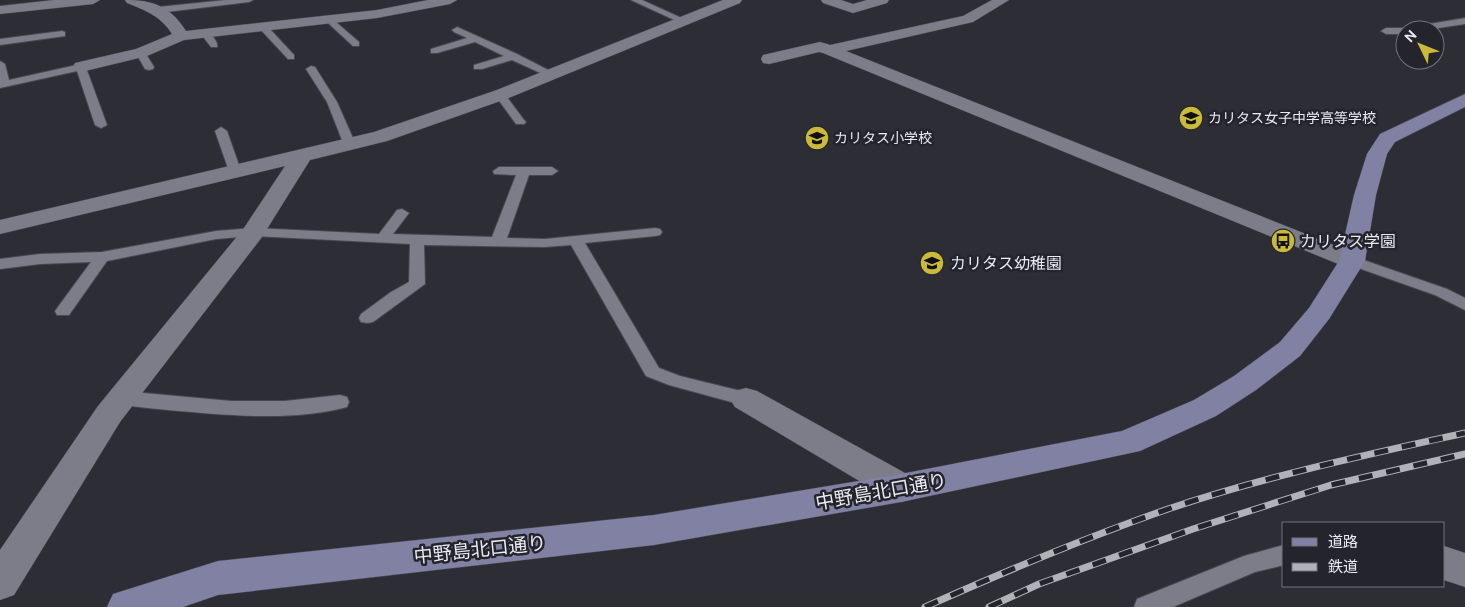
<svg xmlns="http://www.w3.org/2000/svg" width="1465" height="607" font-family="Ubuntu,'Noto Sans JP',sans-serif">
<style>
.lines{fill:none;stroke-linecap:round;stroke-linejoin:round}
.lane-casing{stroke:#484950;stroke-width:2}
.street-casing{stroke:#484950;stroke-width:1}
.secondary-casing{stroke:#484950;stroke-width:1}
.lane{fill:#7c7d88;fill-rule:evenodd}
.street{fill:#7c7d88;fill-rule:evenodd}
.secondary{fill:#8081a3;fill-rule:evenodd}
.rail-casing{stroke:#b1b2b8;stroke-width:7}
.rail{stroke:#23242c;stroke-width:5;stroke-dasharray:14;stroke-linecap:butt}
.labels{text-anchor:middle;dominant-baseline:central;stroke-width:5;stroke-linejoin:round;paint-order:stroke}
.far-poi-label{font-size:14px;fill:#e9eaf0;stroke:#23242c;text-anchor:start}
.poi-label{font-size:16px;fill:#e9eaf0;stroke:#23242c;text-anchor:start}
.near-street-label{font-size:19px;fill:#e9eaf0;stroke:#23242c}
</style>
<rect width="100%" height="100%" fill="#2d2d36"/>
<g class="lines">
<g class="lane-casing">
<path id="lane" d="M 226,0 L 253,0 L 249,2 L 158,13 L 154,10 L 158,7 Z
M 631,0 L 642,0 L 688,21 L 684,24 L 681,23 Z
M 330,17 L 359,42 L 359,46 L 353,46 L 327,22 L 326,20 Z
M 1465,18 L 1465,24 L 1425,30 L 1405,30 L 1405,34 L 1386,34 L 1381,31 L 1386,28 L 1405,28 Z
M 264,25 L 267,26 L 294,55 L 294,59 L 288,59 L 261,30 L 260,28 Z
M 457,27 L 517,54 L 556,74 L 551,77 L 547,76 L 512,60 L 482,69 L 474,69 L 474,65 L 504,56 L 475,42 L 437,53 L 431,53 L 431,49 L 467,38 L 454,32 L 452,30 Z
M 62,31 L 65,32 L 65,36 L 0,45 L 0,39 Z
M 206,31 C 211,33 219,43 217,47 L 211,47 L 201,34 Z
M 141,50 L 144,51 L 154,67 L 153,69 L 149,70 L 145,69 L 136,53 Z
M 0,61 L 5,64 L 9,80 L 81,64 L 85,65 L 107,125 L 101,128 L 95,125 L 77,71 L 0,88 Z
M 311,66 L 315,67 L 337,102 L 356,145 L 354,148 L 350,149 L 344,145 L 327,102 L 306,69 Z
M 500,92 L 504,93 L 524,120 L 526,122 L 524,124 L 516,124 L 495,95 Z
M 221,127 L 227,131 L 241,171 L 240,174 L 230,174 L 229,171 L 215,131 Z
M 499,167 L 552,167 L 558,171 L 552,175 L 529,175 L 507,238 L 545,239 L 655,228 L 660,229 L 662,232 L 660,235 L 655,236 L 585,243 L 659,368 L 680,376 L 753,394 L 755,399 L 753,404 L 746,406 L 669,385 L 646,376 L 571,245 L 545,247 L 424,245 L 425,284 L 373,322 L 367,323 L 361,322 L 359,318 L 361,314 L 391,292 L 409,282 L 410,244 L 253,236 L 216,239 L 107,261 L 69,315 L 57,315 L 55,311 L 91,262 L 40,264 L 0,269 L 0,259 L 40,254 L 102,252 L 216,231 L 253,228 L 379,234 L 397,210 L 402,209 L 409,213 L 393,234 L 492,237 L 516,175 L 494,174 L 493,171 Z
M 1352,256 L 1447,289 L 1465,298 L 1465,310 L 1435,295 L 1347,264 L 1344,261 L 1347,258 Z
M 122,391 L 231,401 L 285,401 L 340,395 L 347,397 L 349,402 L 347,407 C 293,422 224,415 168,410 C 151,408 132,407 115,403 L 113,398 L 115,393 Z
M 1284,545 L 1284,565 L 1255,572 L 1173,607 L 1134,607 L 1137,599 L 1244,556 Z"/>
</g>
<g class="street-casing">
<path id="street" d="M 54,0 L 100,0 L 93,4 L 0,14 L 0,6 Z
M 125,0 C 153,0 170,6 186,31 L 377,10 L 428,0 L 457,0 L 450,4 L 377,18 L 184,40 L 147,56 L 81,72 L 75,71 L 73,67 L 75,63 L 136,49 L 172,34 C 162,17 145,10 127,3 Z
M 723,0 L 742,0 L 740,3 L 506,99 L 387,141 L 310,160 L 262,237 L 120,422 L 14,595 L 0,600 L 0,550 L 98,406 L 244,228 L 285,166 L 0,234 L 0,220 L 374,132 L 494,91 Z
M 821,0 L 841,0 L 853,4 L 867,0 L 889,0 L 887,3 L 853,13 L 823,3 Z
M 992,0 L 1009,0 L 973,22 L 846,51 L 1361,256 L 1365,261 L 1361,266 L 1352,269 L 1343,266 L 823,53 L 819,52 L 769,64 L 763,63 L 761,59 L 763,55 L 820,42 L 830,45 L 963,16 Z
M 746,388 L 757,391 L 914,478 L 919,488 L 914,498 L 901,502 L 888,498 L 735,407 L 730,399 L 735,391 Z
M 1444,546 L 1465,553 L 1465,587 L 1444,580 Z"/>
</g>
<g class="secondary-casing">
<path id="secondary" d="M 1465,94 L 1465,107 L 1395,142 L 1387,154 L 1376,195 L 1365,261 L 1329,319 L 1300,356 L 1256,390 L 1216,416 L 1140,451 L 901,502 L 654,545 L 218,595 L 183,607 L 107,607 L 113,594 L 218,561 L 654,515 L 901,474 L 1122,431 L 1194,400 L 1234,376 L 1280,342 L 1309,308 L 1339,261 L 1354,195 L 1367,154 L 1380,134 Z"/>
</g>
<use href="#lane" class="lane"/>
<use href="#street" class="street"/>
<use href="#secondary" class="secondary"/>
<g class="rail-casing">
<path id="rail" d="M 925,607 C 1006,571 1087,537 1171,508 C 1267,476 1366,455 1465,433
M 989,607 L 1039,584 L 1193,529 L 1331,485 L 1465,454"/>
</g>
<use href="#rail" class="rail"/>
</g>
<defs>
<g id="school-disc" transform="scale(1.25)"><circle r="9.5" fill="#cbba39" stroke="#23242c"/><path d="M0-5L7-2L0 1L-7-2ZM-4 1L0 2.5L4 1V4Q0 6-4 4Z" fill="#111"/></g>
<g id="bus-disc" transform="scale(1.25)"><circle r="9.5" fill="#cbba39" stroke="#23242c"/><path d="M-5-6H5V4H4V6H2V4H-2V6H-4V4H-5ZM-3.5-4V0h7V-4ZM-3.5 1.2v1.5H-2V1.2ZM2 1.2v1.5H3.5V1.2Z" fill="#111"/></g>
</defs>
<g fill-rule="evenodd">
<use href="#school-disc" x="1191" y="118"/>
<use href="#school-disc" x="817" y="138"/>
<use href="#bus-disc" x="1283" y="241"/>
<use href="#school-disc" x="932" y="263"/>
</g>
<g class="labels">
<g class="far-poi-label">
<text x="1208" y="118">カリタス女子中学高等学校</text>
<text x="834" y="138">カリタス小学校</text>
</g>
<g class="poi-label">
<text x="1300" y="241">カリタス学園</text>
<text x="950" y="263">カリタス幼稚園</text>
</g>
<g class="near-street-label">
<text transform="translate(881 491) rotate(-10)">中野島北口通り</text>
<text transform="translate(480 549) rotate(-6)">中野島北口通り</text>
</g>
</g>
<rect x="1282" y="522" width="162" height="65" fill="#23242c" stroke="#72737a"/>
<rect x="1292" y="538" width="25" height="8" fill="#8081a3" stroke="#72737a"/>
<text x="1328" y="547" font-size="15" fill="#e9eaf0">道路</text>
<rect x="1292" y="563" width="25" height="8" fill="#b1b2b8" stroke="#72737a"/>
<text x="1328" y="572" font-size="15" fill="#e9eaf0">鉄道</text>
<g transform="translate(1420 45) rotate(313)"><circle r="24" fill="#23242c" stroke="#72737a"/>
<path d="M0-4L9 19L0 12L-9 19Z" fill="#cbba39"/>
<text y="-8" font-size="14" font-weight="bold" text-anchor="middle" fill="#e9eaf0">N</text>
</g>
</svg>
